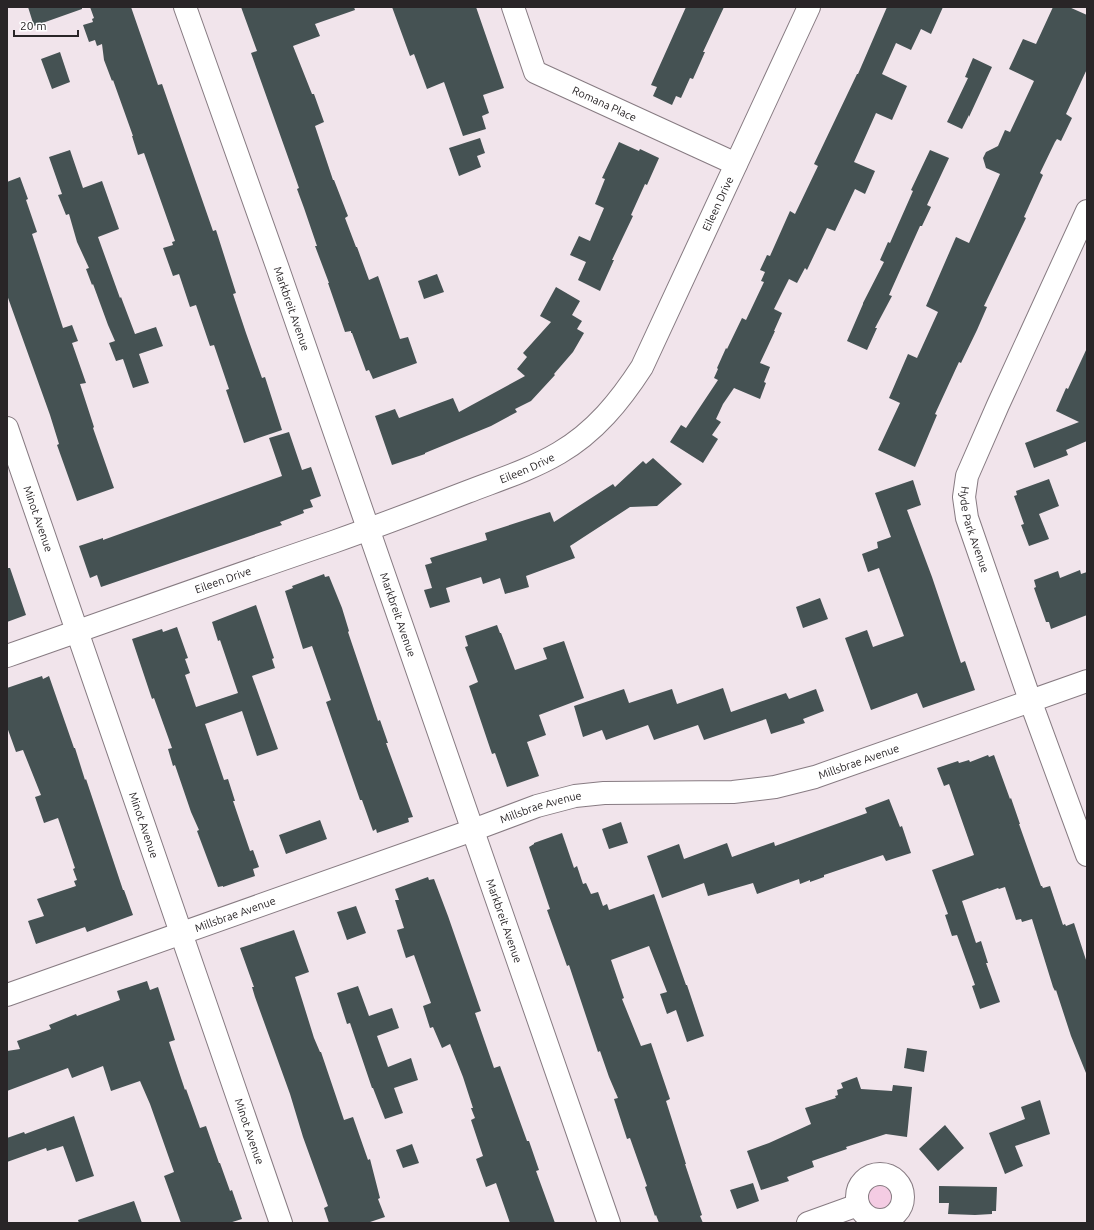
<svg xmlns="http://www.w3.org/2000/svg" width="1094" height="1230" font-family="Ubuntu,sans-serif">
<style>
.green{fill:#f4cce3}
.building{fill:#455253}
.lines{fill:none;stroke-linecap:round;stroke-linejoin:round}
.minor-casing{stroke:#877b82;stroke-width:24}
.tertiary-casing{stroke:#877b82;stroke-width:24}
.minor{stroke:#fff;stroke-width:22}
.tertiary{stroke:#fff;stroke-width:22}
.labels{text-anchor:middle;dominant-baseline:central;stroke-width:4;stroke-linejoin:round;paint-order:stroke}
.street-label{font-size:11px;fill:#292527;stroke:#fff}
</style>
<rect width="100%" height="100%" fill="#f1e4eb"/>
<path class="green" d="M864 1198a15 15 0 1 1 30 0a15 15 0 1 1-30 0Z"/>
<path class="building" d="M 28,7 L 82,7 L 82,9 L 34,26 Z
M 90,7 L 131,7 L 158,85 L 162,84 L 213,231 L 216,230 L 236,293 L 233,294 L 246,333 L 262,378 L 265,377 L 282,430 L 244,443 L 226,390 L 229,389 L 214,345 L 210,346 L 196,305 L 190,307 L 179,274 L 173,276 L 163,248 L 173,245 L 172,242 L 175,241 L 144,153 L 138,155 L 132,136 L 133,136 L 113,80 L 112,81 L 104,60 L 102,44 L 97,46 L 95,40 L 89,42 L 83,25 L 93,22 L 92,19 L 94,18 Z
M 241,7 L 354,7 L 355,10 L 315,24 L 320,36 L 293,46 L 312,94 L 314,94 L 324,122 L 315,126 L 333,180 L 334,180 L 348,216 L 345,218 L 356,247 L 357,247 L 369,280 L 378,276 L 400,339 L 408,337 L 417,363 L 373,379 L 369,370 L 366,371 L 352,333 L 351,333 L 351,331 L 345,332 L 328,283 L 329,283 L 315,246 L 317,246 L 304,208 L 297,189 L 299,188 L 251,53 L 257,51 Z
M 392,7 L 476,7 L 504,88 L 483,95 L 489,113 L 482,116 L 486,129 L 463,136 L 444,82 L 427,89 L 414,54 L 410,56 Z
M 686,7 L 724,7 L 703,52 L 705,52 L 693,79 L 690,78 L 681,98 L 676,96 L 672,105 L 653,96 L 657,87 L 651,85 Z
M 887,7 L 943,7 L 931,34 L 921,29 L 911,50 L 896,43 L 882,74 L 907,86 L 892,120 L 876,113 L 854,162 L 875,171 L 865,194 L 855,189 L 835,231 L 827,228 L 807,270 L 805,268 L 797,283 L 789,279 L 774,309 L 782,313 L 774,331 L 775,331 L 760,363 L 770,367 L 764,382 L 766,383 L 760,399 L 734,388 L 723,404 L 716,419 L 721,422 L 712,435 L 718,439 L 703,463 L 670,442 L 681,425 L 686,428 L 718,380 L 714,378 L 718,369 L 717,368 L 726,348 L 727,349 L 742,318 L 746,320 L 764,282 L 761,281 L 765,272 L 760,270 L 767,255 L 770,256 L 790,211 L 795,214 L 818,166 L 814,164 L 857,74 L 858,74 Z
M 1053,7 L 1069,7 L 1087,15 L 1087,69 L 1066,114 L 1072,118 L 1061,141 L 1057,139 L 1055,142 L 1040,173 L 1043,175 L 1024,217 L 1026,218 L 984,306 L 987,307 L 977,330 L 961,363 L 959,362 L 935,414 L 937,415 L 915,467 L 878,450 L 900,403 L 889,398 L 908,354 L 917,358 L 938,312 L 926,306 L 956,237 L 969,243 L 1000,174 L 986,168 L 983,158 L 986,152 L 998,146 L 1005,130 L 1010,132 L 1034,81 L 1009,69 L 1023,39 L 1036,44 Z
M 60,52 L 70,82 L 52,89 L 41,59 Z
M 973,58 L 992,67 L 969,117 L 969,115 L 962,129 L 947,122 L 968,78 L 965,77 Z
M 480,138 L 485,153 L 477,156 L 481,167 L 459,176 L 449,148 Z
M 619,142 L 639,151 L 640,149 L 659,158 L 647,185 L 645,184 L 631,215 L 633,216 L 612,260 L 614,260 L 600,291 L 578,280 L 586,262 L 570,255 L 579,236 L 590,241 L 604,208 L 595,204 L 605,179 L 602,178 Z
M 70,150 L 83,188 L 102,181 L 119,229 L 98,237 L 120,298 L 121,297 L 135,334 L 156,327 L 163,346 L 139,354 L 149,383 L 133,388 L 123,359 L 116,361 L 109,343 L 115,341 L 108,325 L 93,284 L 92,285 L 86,269 L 89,268 L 77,242 L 69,214 L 66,215 L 58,195 L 62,194 L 49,157 Z
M 930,150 L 949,158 L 927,205 L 931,207 L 922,226 L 920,226 L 889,295 L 892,296 L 875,328 L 877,328 L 867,350 L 847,341 L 863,304 L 863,303 L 884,262 L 880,260 L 888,242 L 890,243 L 913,191 L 911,190 Z
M 20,177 L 28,199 L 26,200 L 37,232 L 32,234 L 63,328 L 72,325 L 78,341 L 72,343 L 86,383 L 80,384 L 94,427 L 93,428 L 114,488 L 77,501 L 57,445 L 59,444 L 50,415 L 7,295 L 7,182 Z
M 437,274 L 444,292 L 424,299 L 418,281 Z
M 556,287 L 580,301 L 572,315 L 582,321 L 577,329 L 584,333 L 573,352 L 554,374 L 555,375 L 531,401 L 515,409 L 517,412 L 491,426 L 425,453 L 425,454 L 392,465 L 375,416 L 395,409 L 399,418 L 453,398 L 459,412 L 525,376 L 517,369 L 527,357 L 523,353 L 551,322 L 540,316 Z
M 1087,348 L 1087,441 L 1066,450 L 1068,455 L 1034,468 L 1025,443 L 1079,422 L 1056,411 L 1066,388 L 1068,389 Z
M 289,432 L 302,470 L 311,467 L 321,496 L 310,500 L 313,507 L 303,510 L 304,513 L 280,522 L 282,525 L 101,587 L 97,575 L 90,578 L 79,546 L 103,538 L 103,540 L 282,476 L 269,438 Z
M 653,458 L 682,484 L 657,506 L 630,507 L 570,546 L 575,558 L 526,576 L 529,587 L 505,594 L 500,578 L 483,584 L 481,577 L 446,588 L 450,602 L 430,608 L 424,590 L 432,588 L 425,565 L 432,563 L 430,558 L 487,540 L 485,533 L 550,512 L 554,522 L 613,484 L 615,487 L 643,461 L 646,464 Z
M 1049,479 L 1059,506 L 1039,514 L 1049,539 L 1029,546 L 1021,525 L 1024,524 L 1014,496 L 1017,495 L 1016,491 Z
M 913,480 L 921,505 L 907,510 L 932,577 L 961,663 L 965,661 L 975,690 L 923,708 L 917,693 L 871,710 L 845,638 L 867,630 L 873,647 L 904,636 L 879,568 L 868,572 L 862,554 L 878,548 L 877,542 L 891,537 L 875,493 Z
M 7,568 L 10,568 L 26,615 L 7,622 Z
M 1080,570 L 1081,574 L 1087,572 L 1087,615 L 1051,629 L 1049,622 L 1046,622 L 1034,588 L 1036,587 L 1034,580 L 1058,571 L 1060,578 Z
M 324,574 L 325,577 L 329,576 L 342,608 L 349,631 L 348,632 L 378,721 L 380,720 L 388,743 L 386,743 L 413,817 L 408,818 L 409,822 L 377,833 L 376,829 L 373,831 L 362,800 L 360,800 L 326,702 L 331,700 L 312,646 L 303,649 L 285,591 L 293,588 L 292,586 Z
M 820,598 L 828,619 L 803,628 L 796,607 Z
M 256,605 L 274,658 L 272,659 L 275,668 L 252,676 L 278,749 L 257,756 L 242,711 L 205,724 L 224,780 L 228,779 L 235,801 L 233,801 L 250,851 L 253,850 L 259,867 L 253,869 L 255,876 L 223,887 L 223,886 L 218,887 L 197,831 L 199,830 L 191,812 L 175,765 L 173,766 L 168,749 L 172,748 L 154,698 L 152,699 L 132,639 L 162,629 L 163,632 L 177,627 L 188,658 L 185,659 L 190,673 L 185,675 L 196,707 L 238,693 L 220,640 L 218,641 L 212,622 Z
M 497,625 L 500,633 L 501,633 L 515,670 L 547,659 L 543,648 L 564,641 L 584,698 L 539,715 L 546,735 L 527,742 L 539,776 L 507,787 L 495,753 L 492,754 L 469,686 L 478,682 L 465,647 L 468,646 L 465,636 Z
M 42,676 L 43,679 L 49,676 L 74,748 L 75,748 L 85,780 L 86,779 L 123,890 L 124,890 L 133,915 L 87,932 L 85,927 L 36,944 L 28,921 L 44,916 L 37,899 L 76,886 L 74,881 L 77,880 L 73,869 L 75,868 L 58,818 L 44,823 L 35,797 L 41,795 L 23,750 L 16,752 L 7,727 L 7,688 Z
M 723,688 L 731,712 L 786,693 L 789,699 L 816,689 L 824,711 L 803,719 L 805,723 L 771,734 L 766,719 L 704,740 L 698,725 L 654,740 L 648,725 L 606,740 L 602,730 L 583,737 L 574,706 L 624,689 L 629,703 L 672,689 L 677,704 Z
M 988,755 L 989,757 L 994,755 L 1010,799 L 1011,798 L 1020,824 L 1019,824 L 1041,886 L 1042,886 L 1043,888 L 1050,886 L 1063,925 L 1065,924 L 1066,926 L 1074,923 L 1087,963 L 1087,1073 L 1086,1073 L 1071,1036 L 1056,990 L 1055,991 L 1053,987 L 1032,919 L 1022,922 L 1021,919 L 1016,920 L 1005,887 L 999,889 L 998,888 L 962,901 L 976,943 L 981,941 L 988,963 L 986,963 L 1000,1002 L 980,1009 L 972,986 L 975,985 L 957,935 L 952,936 L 945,915 L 948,914 L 932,870 L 974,855 L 949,784 L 944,786 L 937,768 L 958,761 L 959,763 L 969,760 L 970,762 Z
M 889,799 L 900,827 L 902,826 L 911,853 L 886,861 L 883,855 L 824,875 L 824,877 L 810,882 L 810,880 L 800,884 L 799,879 L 757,894 L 753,883 L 708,896 L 704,883 L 662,898 L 647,856 L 679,844 L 684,859 L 727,843 L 732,857 L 774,842 L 775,846 L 867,813 L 865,808 Z
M 320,820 L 327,839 L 286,854 L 279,835 Z
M 621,822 L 628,843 L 609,849 L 602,829 Z
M 562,833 L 574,868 L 577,866 L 583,884 L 586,883 L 591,894 L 598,892 L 603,906 L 607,904 L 609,910 L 654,894 L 686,985 L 687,985 L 704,1036 L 687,1042 L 676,1010 L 667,1014 L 660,994 L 667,992 L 649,946 L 611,960 L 624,998 L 622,999 L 641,1046 L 651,1043 L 670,1099 L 666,1101 L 686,1164 L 685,1164 L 702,1215 L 700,1216 L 703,1223 L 659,1223 L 656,1215 L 655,1216 L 645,1187 L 647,1186 L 630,1138 L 627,1139 L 614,1099 L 618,1098 L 609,1077 L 600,1051 L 598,1052 L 569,965 L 567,966 L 547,910 L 550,909 L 529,847 L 534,844 L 534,843 Z
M 428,877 L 429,880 L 434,879 L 448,916 L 481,1011 L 475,1013 L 494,1068 L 500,1066 L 527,1141 L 529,1141 L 539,1170 L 536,1171 L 555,1223 L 510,1223 L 496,1183 L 486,1187 L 476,1159 L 483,1156 L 471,1120 L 475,1118 L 471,1108 L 473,1108 L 463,1077 L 450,1044 L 442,1048 L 433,1027 L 430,1028 L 423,1006 L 431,1003 L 414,955 L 406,958 L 397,930 L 404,928 L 395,900 L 399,900 L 395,889 Z
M 356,906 L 366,933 L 347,940 L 337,912 Z
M 294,930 L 309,972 L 295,977 L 314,1038 L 320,1052 L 321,1052 L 344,1120 L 353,1117 L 368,1160 L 370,1159 L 380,1198 L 378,1199 L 385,1217 L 367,1223 L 329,1223 L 324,1208 L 328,1206 L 303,1137 L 290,1094 L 255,997 L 252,987 L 254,987 L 240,948 Z
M 147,981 L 150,990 L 158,987 L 175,1040 L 169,1042 L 185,1090 L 186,1089 L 200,1128 L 206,1126 L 219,1163 L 220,1163 L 230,1191 L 232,1190 L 242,1219 L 229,1223 L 181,1223 L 164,1176 L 174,1172 L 150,1104 L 140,1081 L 111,1091 L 103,1066 L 72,1078 L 68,1068 L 7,1091 L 7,1051 L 20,1049 L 17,1041 L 51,1029 L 49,1025 L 76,1014 L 77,1016 L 120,1000 L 117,991 Z
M 358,986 L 369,1016 L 392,1008 L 399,1028 L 377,1036 L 388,1067 L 411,1058 L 418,1080 L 394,1088 L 403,1113 L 385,1119 L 373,1088 L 372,1088 L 350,1023 L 347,1024 L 337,993 Z
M 907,1048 L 927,1051 L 924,1072 L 904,1068 Z
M 857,1077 L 861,1089 L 892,1091 L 893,1085 L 912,1087 L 907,1137 L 886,1134 L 846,1147 L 847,1149 L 812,1161 L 814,1167 L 787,1177 L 789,1181 L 761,1190 L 747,1151 L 769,1143 L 811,1124 L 805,1108 L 836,1098 L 835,1096 L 838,1095 L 837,1090 L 843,1088 L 841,1083 Z
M 1040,1100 L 1050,1134 L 1015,1146 L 1023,1166 L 1005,1174 L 989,1133 L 1025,1119 L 1021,1107 Z
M 74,1116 L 94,1176 L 76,1182 L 63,1146 L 47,1151 L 46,1148 L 7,1162 L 7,1138 L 24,1132 L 25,1134 Z
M 945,1125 L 964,1148 L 938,1171 L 919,1149 Z
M 412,1144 L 419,1163 L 403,1168 L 396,1150 Z
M 753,1183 L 759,1201 L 737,1209 L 730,1190 Z
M 939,1186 L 997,1187 L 996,1211 L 992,1211 L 992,1214 L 975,1215 L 948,1214 L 949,1203 L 939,1203 Z
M 134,1201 L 142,1223 L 79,1223 L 78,1220 Z"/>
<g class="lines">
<g class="minor-casing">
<g id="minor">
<path id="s1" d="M 513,7 L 535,72 L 736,164"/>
<path id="s2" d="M 1087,211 L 998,405 L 967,476 L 964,497 L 967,518 L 1030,700 L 1087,855"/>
<path id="s3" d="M 7,428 L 281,1223"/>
<path id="s4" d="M 7,656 C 116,618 224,579 333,542 C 378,526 423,509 467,492 C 498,480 530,470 559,453 C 595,432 620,401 642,367 L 809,7"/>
<path id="s5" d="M 7,995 L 473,830 L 537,806 L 575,796 L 604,793 L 733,792 L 775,787 L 815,777 L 1087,681"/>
<circle cx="880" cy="1197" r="23"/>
<path d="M 808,1223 L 858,1205"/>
</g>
</g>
<g class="tertiary-casing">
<g id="tertiary">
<path id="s6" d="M 185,7 L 277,266 L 609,1223"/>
</g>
</g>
<use href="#minor" class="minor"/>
<use href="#tertiary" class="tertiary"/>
</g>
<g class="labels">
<g class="street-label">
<text stroke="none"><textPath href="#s1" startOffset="145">Romana Place</textPath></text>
<text stroke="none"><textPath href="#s4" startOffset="889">Eileen Drive</textPath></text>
<text stroke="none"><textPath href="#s6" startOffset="320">Markbreit Avenue</textPath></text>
<text stroke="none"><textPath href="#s4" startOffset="553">Eileen Drive</textPath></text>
<text stroke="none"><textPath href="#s3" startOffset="96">Minot Avenue</textPath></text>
<text stroke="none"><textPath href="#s2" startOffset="346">Hyde Park Avenue</textPath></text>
<text stroke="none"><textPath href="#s4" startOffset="229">Eileen Drive</textPath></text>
<text stroke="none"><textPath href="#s6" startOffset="644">Markbreit Avenue</textPath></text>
<text stroke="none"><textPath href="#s5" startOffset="890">Millsbrae Avenue</textPath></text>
<text stroke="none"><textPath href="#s5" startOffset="566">Millsbrae Avenue</textPath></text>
<text stroke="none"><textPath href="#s3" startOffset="420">Minot Avenue</textPath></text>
<text stroke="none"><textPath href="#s5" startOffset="242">Millsbrae Avenue</textPath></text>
<text stroke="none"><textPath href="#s6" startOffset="968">Markbreit Avenue</textPath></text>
<text stroke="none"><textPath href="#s3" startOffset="744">Minot Avenue</textPath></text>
</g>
</g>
<rect width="1094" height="1230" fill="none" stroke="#292527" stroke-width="16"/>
<path d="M14 30v6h64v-6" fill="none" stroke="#292527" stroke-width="2"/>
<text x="20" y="30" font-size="12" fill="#292527" stroke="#ffffff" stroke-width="3" paint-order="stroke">20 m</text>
</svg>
